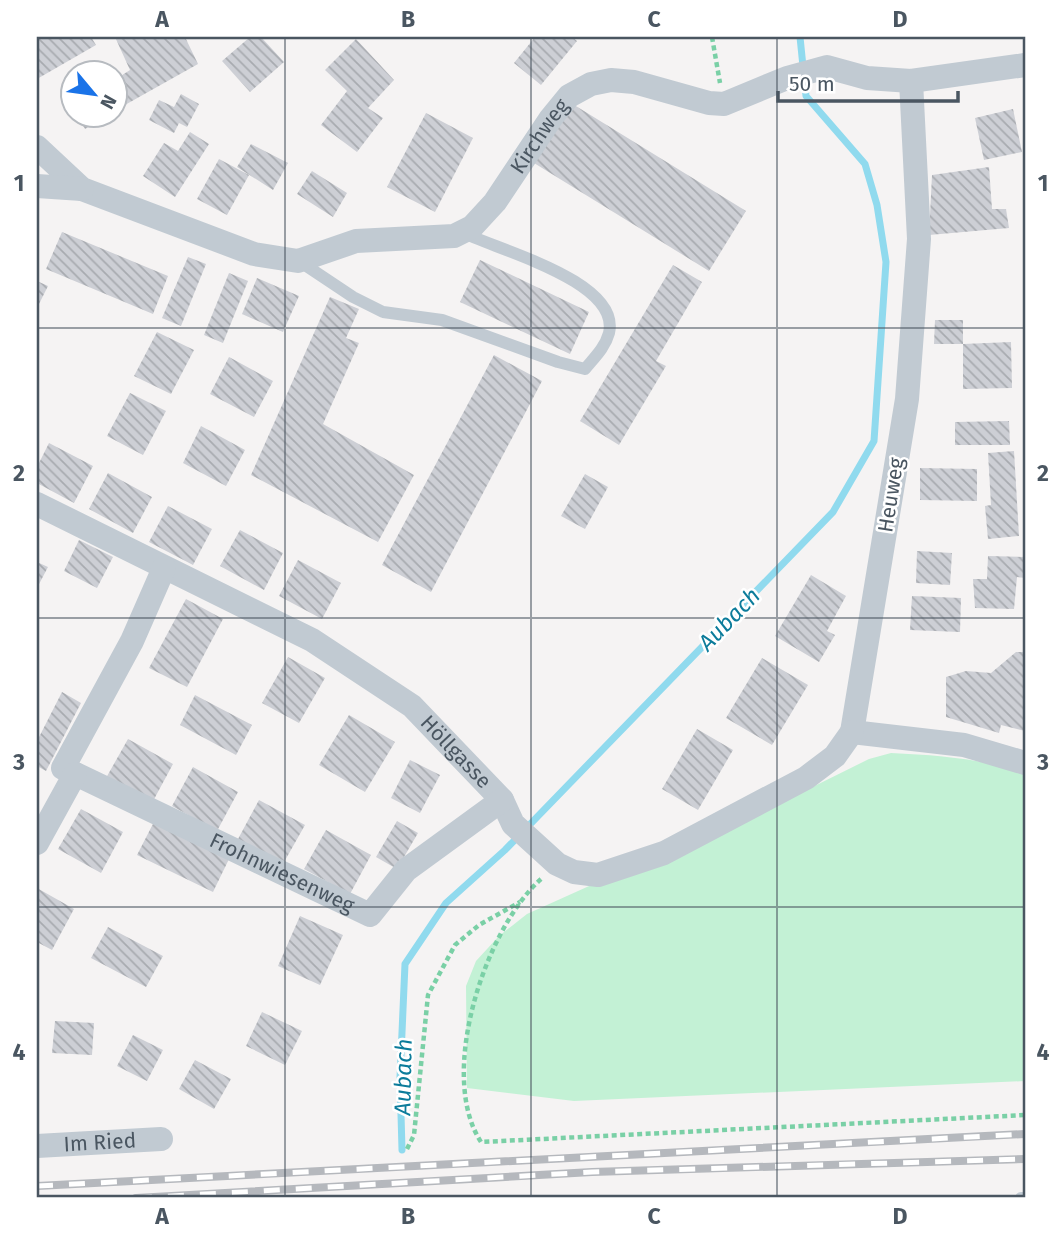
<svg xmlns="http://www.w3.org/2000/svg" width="1062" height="1235" font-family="'Fira Sans',sans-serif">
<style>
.grass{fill:#c3f1d5}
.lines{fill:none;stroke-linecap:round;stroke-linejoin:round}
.stream{stroke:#90daee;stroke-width:7}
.building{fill:url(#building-back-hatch)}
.path{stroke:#7ad0a6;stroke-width:4.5;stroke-dasharray:5 3.5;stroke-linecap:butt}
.service{stroke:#c1cad2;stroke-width:12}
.minor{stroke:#c1cad2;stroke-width:24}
.rail-casing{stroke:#b5b8bd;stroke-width:8}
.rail{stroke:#fff;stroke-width:5;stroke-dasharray:16;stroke-linecap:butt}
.grid{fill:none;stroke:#4a5661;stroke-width:2;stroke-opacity:0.55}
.labels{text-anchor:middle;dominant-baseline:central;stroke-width:5;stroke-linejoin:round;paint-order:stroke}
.street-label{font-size:21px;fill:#4a5661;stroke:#fff}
.water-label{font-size:23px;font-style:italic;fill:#0c7c9b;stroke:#fff}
.neatline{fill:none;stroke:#4a5661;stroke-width:2.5}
.grid-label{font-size:23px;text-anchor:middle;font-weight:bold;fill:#4a5661}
</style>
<defs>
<pattern id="building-back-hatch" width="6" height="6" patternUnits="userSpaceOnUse" patternTransform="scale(1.75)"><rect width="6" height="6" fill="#cdcfd5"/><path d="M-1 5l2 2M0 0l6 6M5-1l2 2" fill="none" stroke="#a8abb0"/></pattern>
</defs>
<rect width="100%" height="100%" fill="#f5f3f3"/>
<path class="grass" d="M 891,753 C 938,755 980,759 1025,772 L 1025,1081 L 574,1101 L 467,1088 L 466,986 L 476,961 L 499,936 L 527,914 L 598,882 L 665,860 L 869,759 Z"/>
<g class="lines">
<path class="stream" d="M 402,1150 L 400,1078 L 405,964 L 446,903 L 505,850 L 833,512 L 874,441 L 886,262 L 877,205 L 865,164 L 806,96 L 800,37"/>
</g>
<path class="building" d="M 37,37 L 91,37 L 96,45 L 37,79 Z
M 115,37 L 185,37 L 198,64 L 116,110 L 116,79 L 130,70 Z
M 250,37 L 261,37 L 284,62 L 250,92 L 222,61 Z
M 535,37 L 572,37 L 577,41 L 541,85 L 514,63 Z
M 356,39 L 394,80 L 368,108 L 383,118 L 357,152 L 321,125 L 347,91 L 325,70 Z
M 181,94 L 199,104 L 187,127 L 179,123 L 174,133 L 149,120 L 159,100 L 174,107 Z
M 571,103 L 746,211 L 709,271 L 534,163 Z
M 1013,109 L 1022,152 L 984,160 L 975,118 Z
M 426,113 L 473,138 L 435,212 L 387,187 Z
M 77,116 L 107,116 L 85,129 Z
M 190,132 L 209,144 L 175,197 L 143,176 L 164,143 L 178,151 Z
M 251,144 L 288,163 L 273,190 L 237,167 Z
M 219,159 L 249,175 L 227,215 L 197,199 Z
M 989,167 L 992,209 L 1006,209 L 1009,228 L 929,235 L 932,175 Z
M 312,171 L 347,193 L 333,217 L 297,194 Z
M 62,232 L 168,276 L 153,314 L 46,269 Z
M 188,257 L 206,264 L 181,326 L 162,318 Z
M 480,260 L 589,312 L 570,354 L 460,302 Z
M 673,265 L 702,282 L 656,361 L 666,366 L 619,445 L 580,421 Z
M 229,273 L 248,281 L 223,343 L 204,335 Z
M 257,278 L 299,296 L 283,332 L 242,314 Z
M 37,281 L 48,286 L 37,308 Z
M 330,297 L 359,309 L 346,338 L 359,343 L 323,424 L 414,475 L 378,542 L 251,475 Z
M 935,320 L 963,320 L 963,344 L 934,344 Z
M 157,332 L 194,350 L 171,394 L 134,376 Z
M 1011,342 L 1012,388 L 963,389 L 963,344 Z
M 494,355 L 542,381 L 431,592 L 382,565 Z
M 229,357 L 273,381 L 254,417 L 210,394 Z
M 130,393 L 166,411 L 143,455 L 107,436 Z
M 1009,421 L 1010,445 L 955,445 L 955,422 Z
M 201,426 L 245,450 L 226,486 L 183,463 Z
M 49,443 L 93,466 L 74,503 L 37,483 L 37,467 Z
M 1014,451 L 1019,536 L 988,539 L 985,506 L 991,505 L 988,453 Z
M 920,468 L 977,469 L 977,501 L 920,500 Z
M 108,473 L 152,497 L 133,533 L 89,509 Z
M 585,474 L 608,487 L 585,529 L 561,516 Z
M 168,506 L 212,529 L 193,565 L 149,542 Z
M 240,530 L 283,553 L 264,590 L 220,566 Z
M 79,540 L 113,557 L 97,588 L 64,571 Z
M 917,551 L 952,553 L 950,585 L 916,583 Z
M 988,556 L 1025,557 L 1025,578 L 1017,577 L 1014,609 L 975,608 L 973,579 L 987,579 Z
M 298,560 L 341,583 L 322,619 L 279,596 Z
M 37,562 L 48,567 L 37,588 Z
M 811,575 L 846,596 L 827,631 L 835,635 L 819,662 L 775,636 Z
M 912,596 L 961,598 L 960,632 L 910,630 Z
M 186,599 L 223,619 L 187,687 L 149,668 Z
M 1016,652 L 1025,652 L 1025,731 L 1001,725 L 999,733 L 946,717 L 946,677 L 966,671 L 991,673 Z
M 288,657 L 325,678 L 299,723 L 262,703 Z
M 762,658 L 808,685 L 772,745 L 726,718 Z
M 62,692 L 81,703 L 46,771 L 37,766 L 37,741 Z
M 195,695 L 252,725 L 236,755 L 180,725 Z
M 349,715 L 395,742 L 365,792 L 319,765 Z
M 697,729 L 733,750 L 698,810 L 662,789 Z
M 128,739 L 173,764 L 152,803 L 106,778 Z
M 410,760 L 440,775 L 420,813 L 391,798 Z
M 193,767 L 238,792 L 217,831 L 172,806 Z
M 259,800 L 305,825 L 283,864 L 238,839 Z
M 81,809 L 123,832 L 101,873 L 58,849 Z
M 155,820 L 230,857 L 213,892 L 137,855 Z
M 397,821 L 418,833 L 397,869 L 376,857 Z
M 326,830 L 371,855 L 350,894 L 304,869 Z
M 37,888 L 74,909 L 52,950 L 37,942 Z
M 300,916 L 343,935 L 320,985 L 278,966 Z
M 108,927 L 163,956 L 146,987 L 91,958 Z
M 262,1012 L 302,1031 L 285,1065 L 246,1046 Z
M 55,1021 L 94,1023 L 92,1055 L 52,1053 Z
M 133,1035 L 163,1050 L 147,1081 L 117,1066 Z
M 195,1060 L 231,1079 L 214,1109 L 179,1089 Z"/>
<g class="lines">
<path class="path" d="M 712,37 L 720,83
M 541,879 C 485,929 437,1075 481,1142 L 1025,1115
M 407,1149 L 414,1135 L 428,995 L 455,945 L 479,925 L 520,902"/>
<path class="service" d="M 299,261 L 353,297 L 383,312 L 442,320 L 558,362 L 585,369 C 594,358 605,348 609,333 C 621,281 497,250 462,232
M 1021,1198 L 1025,1198"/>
<g class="minor">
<path d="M 911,81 L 919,239 L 907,399 L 852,732 L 964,745 L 1025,763"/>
<path id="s1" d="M 37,147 L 82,189 L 254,254 L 298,261 L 356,241 L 454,236 L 472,227 L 495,202 L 551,118 L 569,96 L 591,84 L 611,80 L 634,82 L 709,103 L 724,104 L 787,78 L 827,67 L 867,78 L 911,81 L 1025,65"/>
<path d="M 37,186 L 82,189"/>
<path id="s2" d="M 37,504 L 312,640 L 412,706 L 502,800 L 513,824 L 557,864 L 574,872 L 598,875 L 664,853 L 806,778 L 835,756 L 852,732"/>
<path id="s3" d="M 164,568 L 132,641 L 63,768 L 370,915 L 406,870 L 502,800"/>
<path d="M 37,843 L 75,774"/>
<path id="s4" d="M 37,1146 L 161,1139"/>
</g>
<g class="rail-casing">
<path id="rail" d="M 37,1186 L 1025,1134
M 136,1198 L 592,1172 L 1025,1159"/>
</g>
<use href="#rail" class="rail"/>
</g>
<path class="grid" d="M 285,37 L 285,1198M 531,37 L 531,1198M 777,37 L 777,1198M 37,328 L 1025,328M 37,618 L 1025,618M 37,907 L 1025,907"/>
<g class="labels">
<g class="street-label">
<text stroke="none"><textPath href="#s1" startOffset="583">Kirchweg</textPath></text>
<text transform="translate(891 495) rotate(-81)">Heuweg</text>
<text stroke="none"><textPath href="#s2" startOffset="490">Höllgasse</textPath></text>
<text stroke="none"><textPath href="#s3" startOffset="467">Frohnwiesenweg</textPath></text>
<text stroke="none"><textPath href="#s4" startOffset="63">Im Ried</textPath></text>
</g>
<g class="water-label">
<text transform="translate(729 619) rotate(-46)">Aubach</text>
<text transform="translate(403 1077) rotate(-89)">Aubach</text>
</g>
</g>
<rect width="1062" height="1235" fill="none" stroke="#ffffff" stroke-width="77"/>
<g transform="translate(94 94) rotate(119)"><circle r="33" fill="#ffffff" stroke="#b7bbc0" stroke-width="2"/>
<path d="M0-5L12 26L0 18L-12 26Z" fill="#1a73e8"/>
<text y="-10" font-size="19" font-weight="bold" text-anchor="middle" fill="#4a5661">N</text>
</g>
<path d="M778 91v10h180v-10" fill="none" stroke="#4a5661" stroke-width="3.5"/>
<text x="789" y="91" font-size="21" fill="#4a5661" stroke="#ffffff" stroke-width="5" paint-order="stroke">50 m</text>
<rect x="38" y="38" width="986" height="1158" class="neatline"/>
<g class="grid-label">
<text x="162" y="27">A</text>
<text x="408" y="27">B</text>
<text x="654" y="27">C</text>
<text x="900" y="27">D</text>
<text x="19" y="191">1</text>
<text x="1043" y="191">1</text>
<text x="19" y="481">2</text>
<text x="1043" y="481">2</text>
<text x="19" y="770">3</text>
<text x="1043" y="770">3</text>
<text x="19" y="1060">4</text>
<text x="1043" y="1060">4</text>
<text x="162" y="1224">A</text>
<text x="408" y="1224">B</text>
<text x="654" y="1224">C</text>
<text x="900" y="1224">D</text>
</g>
</svg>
